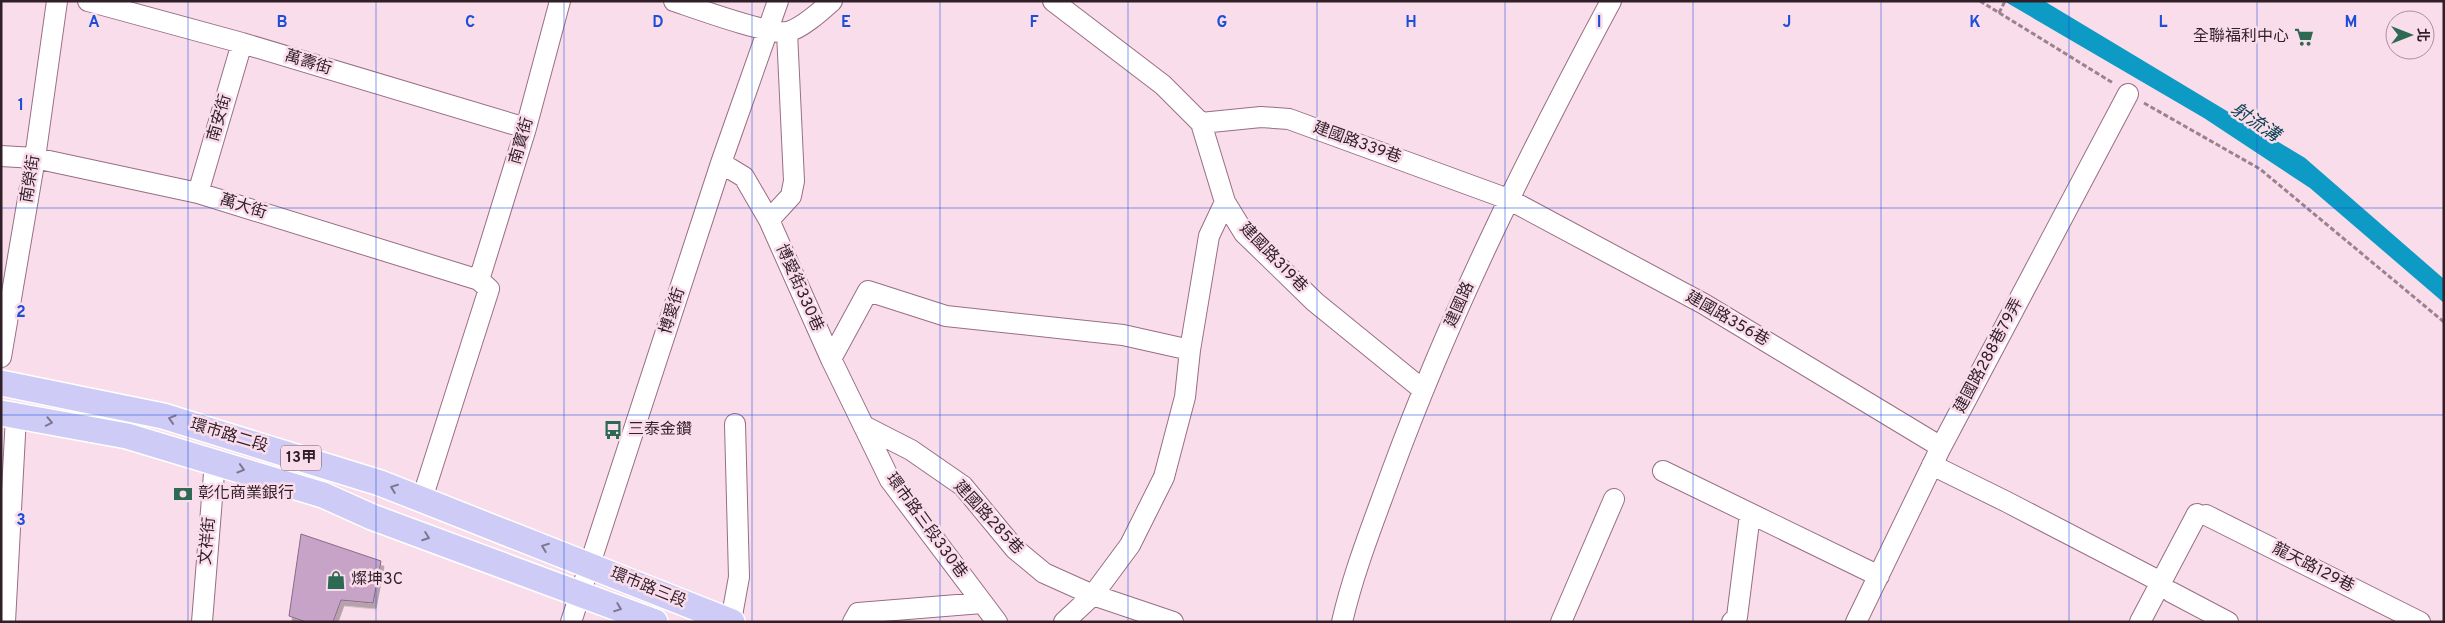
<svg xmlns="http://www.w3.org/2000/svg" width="2445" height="623" font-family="Overpass,'Noto Sans TC',sans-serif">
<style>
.water{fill:#0d9ac4}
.building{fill:#c7a4c7;stroke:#8a698a;filter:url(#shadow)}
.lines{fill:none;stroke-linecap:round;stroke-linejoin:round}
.minor-casing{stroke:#986e84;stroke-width:22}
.major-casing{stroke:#fff;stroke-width:28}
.path{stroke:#9a828e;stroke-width:3;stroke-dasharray:5 2.5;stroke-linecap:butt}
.minor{stroke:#fff;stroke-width:20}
.major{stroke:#ceccf7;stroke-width:25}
.oneway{stroke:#807690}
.grid{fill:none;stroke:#1d4ed8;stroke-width:1;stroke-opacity:0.55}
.labels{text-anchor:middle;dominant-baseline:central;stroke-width:5;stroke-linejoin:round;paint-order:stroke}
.shield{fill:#faddeb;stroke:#6d5862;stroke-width:1}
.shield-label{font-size:15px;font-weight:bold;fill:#311f28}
.poi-label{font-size:16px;fill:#311f28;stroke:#faddeb;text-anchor:start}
.street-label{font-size:16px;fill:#311f28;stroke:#faddeb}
.water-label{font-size:18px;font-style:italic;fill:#0f4254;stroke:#faddeb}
.grid-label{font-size:16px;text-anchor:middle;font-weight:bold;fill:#1d4ed8;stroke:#faddeb;stroke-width:5;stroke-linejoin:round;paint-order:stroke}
</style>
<defs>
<filter id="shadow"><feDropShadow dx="3" dy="5.5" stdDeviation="0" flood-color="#0004"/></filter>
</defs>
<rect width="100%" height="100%" fill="#faddeb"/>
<path class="water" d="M 2004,1 L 2044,1 L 2305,158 L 2444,279 L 2444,303 L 2310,188 L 2204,118 Z"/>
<path class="building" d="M 301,534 L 381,561 L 373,603 L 341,600 L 333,622 L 306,622 L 289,616 Z"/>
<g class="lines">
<g class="minor-casing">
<path id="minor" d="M 88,1 L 242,43 L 526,128
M 674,1 C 695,8 769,35 787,32 C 801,29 821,11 832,1
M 1053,1 L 1163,85 L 1201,123 L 1225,202 L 1244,233 L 1315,302 L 1422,389
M 1201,123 L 1261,117 L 1289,119 L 1508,199 L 1704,304 L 1941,447
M 1,156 L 35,158 L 198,193 L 479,280 L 489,289 L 422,499
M 721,163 L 744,177 L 769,220 L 831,359 L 890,480 L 997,622
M 198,193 L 242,43
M 769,220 L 791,196 L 794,181 L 787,32
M 479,280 L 526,128 L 560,1
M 1,357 L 35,158 L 57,1
M 831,359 L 868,291 L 946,316 L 1123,335 L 1190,350
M 864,426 L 911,450 L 963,486 L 1015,549 L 1044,573 L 1093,595 L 1173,622
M 1932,465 L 2007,502 L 2161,582
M 1663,471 L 1879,576
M 2206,515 L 2420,622
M 2171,592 L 2228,622
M 731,621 L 739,577 L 735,424
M 5,622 L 16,416
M 202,622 L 215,461
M 571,622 L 721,163 L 778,1
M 853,622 L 858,613 L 982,603
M 1064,622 L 1093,595 L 1130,545 L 1164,477 L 1185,397 L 1190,350 L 1209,236 L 1225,202
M 1342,622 C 1354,570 1374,521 1392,471 C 1452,308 1529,154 1611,1
M 1561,622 L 1614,499
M 1732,622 L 1737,617 L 1750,514
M 1856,622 L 1941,447 L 2128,94
M 2140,622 L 2197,514"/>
</g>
<g class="major-casing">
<path id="major" d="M 1,383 L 163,416 L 380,483 L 732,622
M 1,413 L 127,436 L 323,495 L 372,517 L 655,622"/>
</g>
<path class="path" d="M 1980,1 L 2113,83
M 1999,13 L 2005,1
M 2144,103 L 2260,169 L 2444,322"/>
<use href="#minor" class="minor"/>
<use href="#major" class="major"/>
</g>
<defs><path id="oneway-chevron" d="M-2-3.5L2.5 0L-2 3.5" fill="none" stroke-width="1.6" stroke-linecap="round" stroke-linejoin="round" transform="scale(1.25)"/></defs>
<g class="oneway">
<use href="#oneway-chevron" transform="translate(172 419) rotate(-163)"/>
<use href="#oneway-chevron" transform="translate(49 422) rotate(11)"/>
<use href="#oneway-chevron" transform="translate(241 469) rotate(17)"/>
<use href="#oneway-chevron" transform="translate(394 488) rotate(-159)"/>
<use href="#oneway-chevron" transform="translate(426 537) rotate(20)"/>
<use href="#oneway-chevron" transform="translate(545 547) rotate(-159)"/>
<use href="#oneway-chevron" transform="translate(618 608) rotate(21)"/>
</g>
<path class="grid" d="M 188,1 L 188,622M 376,1 L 376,622M 564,1 L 564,622M 752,1 L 752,622M 940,1 L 940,622M 1128,1 L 1128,622M 1317,1 L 1317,622M 1505,1 L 1505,622M 1693,1 L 1693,622M 1881,1 L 1881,622M 2069,1 L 2069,622M 2257,1 L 2257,622M 1,208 L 2444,208M 1,415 L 2444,415"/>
<defs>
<g id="supermarket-bare" transform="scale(1.5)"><path d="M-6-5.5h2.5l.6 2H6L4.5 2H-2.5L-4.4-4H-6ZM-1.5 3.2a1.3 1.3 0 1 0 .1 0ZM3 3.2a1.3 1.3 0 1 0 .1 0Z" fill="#2e6953" stroke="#faddeb" stroke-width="2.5" paint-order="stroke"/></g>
<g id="bus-bare" transform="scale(1.5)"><path d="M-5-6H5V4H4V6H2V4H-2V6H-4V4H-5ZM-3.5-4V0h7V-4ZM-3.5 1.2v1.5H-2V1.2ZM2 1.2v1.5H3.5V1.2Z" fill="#2e6953" stroke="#faddeb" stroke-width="2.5" paint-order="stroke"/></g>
<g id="bank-bare" transform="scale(1.5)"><path d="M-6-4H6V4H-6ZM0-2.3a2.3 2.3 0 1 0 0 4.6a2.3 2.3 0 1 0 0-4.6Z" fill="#2e6953" stroke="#faddeb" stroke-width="2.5" paint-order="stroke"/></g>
<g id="shop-bare" transform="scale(1.5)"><path d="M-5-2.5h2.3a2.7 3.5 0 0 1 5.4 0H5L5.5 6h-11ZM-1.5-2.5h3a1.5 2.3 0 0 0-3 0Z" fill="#2e6953" stroke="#faddeb" stroke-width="2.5" paint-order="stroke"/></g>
</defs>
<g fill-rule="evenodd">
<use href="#supermarket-bare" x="2304" y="37"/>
<use href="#bus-bare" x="613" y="430"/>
<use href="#bank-bare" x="183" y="494"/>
<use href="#shop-bare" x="336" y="580"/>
</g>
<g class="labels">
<rect class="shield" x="281" y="445.5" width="40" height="25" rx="4"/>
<g class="shield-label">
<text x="301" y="458">13甲</text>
</g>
<g class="poi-label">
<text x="2289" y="37" text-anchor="end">全聯福利中心</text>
<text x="628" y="430">三泰金鑽</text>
<text x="198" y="494">彰化商業銀行</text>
<text x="351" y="580">燦坤3C</text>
</g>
<g class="street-label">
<text transform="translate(308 63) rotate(17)">萬壽街</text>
<text transform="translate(220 118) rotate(-74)">南安街</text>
<text transform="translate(522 141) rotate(-74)">南寶街</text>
<text transform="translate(1357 143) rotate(20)">建國路339巷</text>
<text transform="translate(31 179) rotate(-81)">南榮街</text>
<text transform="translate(243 207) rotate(17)">萬大街</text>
<text transform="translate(1273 258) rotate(46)">建國路319巷</text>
<text transform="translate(799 288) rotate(66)">博愛街330巷</text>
<text transform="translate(1460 305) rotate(-66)">建國路</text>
<text transform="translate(673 311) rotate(-72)">博愛街</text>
<text transform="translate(1727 319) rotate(30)">建國路356巷</text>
<text transform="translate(1989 356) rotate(-62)">建國路288巷79弄</text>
<text transform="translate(229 436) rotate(17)">環市路二段</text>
<text transform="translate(988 518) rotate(47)">建國路285巷</text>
<text transform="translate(926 526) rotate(54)">環市路三段330巷</text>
<text transform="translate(208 541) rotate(-85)">文祥街</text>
<text transform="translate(2313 568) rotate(27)">龍天路129巷</text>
<text transform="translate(648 588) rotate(22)">環市路三段</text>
</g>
<g class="water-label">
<text transform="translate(2255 123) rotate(34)">射流溝</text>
</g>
</g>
<g class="grid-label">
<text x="94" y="27">A</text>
<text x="282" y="27">B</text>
<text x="470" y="27">C</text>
<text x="658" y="27">D</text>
<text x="846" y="27">E</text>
<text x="1034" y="27">F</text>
<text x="1222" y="27">G</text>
<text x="1411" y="27">H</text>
<text x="1599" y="27">I</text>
<text x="1787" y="27">J</text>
<text x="1975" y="27">K</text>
<text x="2163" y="27">L</text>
<text x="2351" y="27">M</text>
<text x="21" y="110">1</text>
<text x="21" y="317">2</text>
<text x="21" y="525">3</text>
</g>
<rect width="2445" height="623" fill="none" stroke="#311f28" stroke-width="5"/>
<g transform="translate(2410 35) rotate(90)"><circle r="24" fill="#faddeb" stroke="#aa919d"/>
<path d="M0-4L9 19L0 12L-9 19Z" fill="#2e6953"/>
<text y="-8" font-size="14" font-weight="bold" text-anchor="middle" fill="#311f28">北</text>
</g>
</svg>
